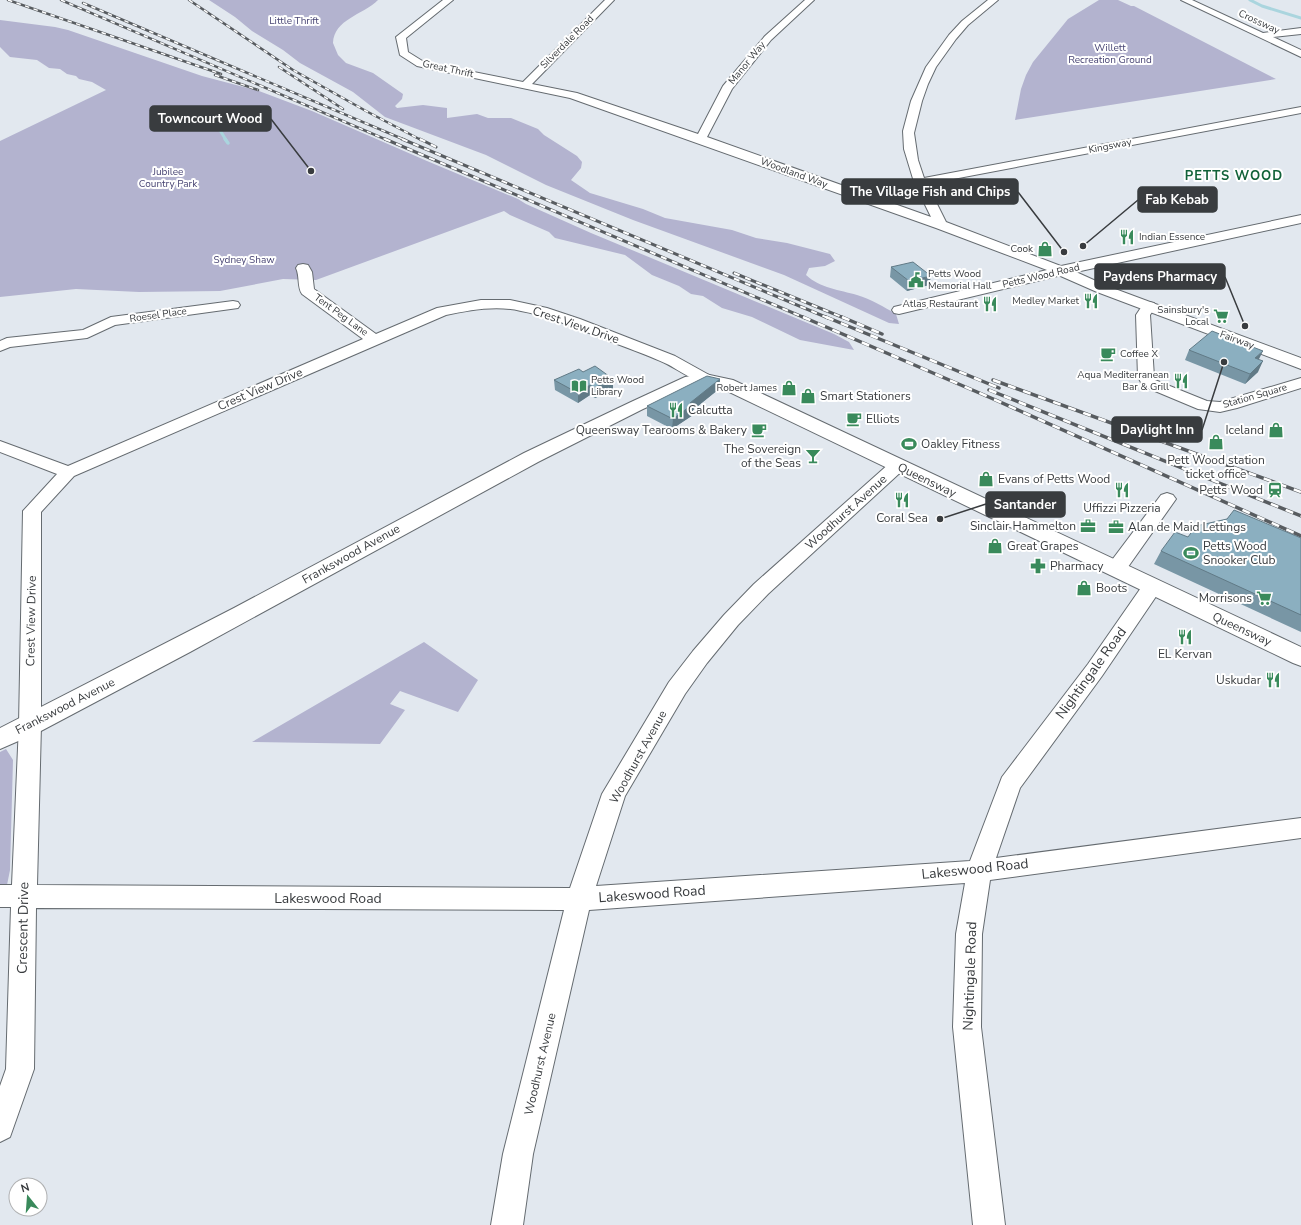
<svg xmlns="http://www.w3.org/2000/svg" width="1301" height="1225" font-family="'Nunito Sans',sans-serif">
<style>
.green{fill:#b3b3cf}
.lines{fill:none;stroke-linecap:round;stroke-linejoin:round}
.stream-far1{stroke:#aad5de;stroke-width:3}
.stream{stroke:#aad5de;stroke-width:3.5}
.minor-casing{stroke:#656b70;stroke-width:2}
.tertiary-casing{stroke:#656b70;stroke-width:2}
.minor{fill:#fff;fill-rule:evenodd}
.tertiary{fill:#fff;fill-rule:evenodd}
.rail-far2-casing{stroke:#585c60;stroke-width:2.5}
.rail-far1-casing{stroke:#585c60;stroke-width:3}
.rail-casing{stroke:#585c60;stroke-width:3.5}
.rail-far2{stroke:#fff;stroke-width:1.5;stroke-dasharray:4.5;stroke-linecap:butt}
.rail-far1{stroke:#fff;stroke-width:2;stroke-dasharray:6;stroke-linecap:butt}
.rail{stroke:#fff;stroke-width:2.5;stroke-dasharray:8;stroke-linecap:butt}
.wall{fill:#7896a5}
.shaded-wall{fill:#617a86}
.building{fill:#8bafc0;stroke:#617a86}
.labels{text-anchor:middle;dominant-baseline:central;stroke-width:4;stroke-linejoin:round;paint-order:stroke}
.far-park-label{font-size:10px;fill:#474473;stroke:#fff}
.far-street-label{font-size:10px;fill:#393c3f;stroke:#fff}
.far-poi-label{font-size:10px;fill:#393c3f;stroke:#fff;text-anchor:end}
.street-label{font-size:12px;fill:#393c3f;stroke:#fff}
.poi-label{font-size:12px;fill:#393c3f;stroke:#fff;text-anchor:start}
.far-district-label{font-size:13px;font-weight:bold;letter-spacing:1px;fill:#116239;stroke:#fff}
.near-street-label{font-size:14px;fill:#393c3f;stroke:#fff}
.leader{fill:none;stroke:#393c3f;stroke-width:1.5}
.callout-dot{fill:#393c3f;stroke:#fff;stroke-width:1.5}
.callout{fill:#393c3f;stroke:#393c3f;stroke-width:1.5}
.callout-label{font-size:13px;text-anchor:middle;font-weight:bold;fill:#fff}
</style>
<rect width="100%" height="100%" fill="#e2e8ef"/>
<path class="green" d="M 209,0 L 378,0 C 363,15 334,19 333,43 L 338,55 L 346,63 L 373,73 L 403,94 L 402,99 L 395,106 L 397,108 L 423,105 L 447,108 L 447,118 L 477,114 L 488,118 L 511,118 L 538,129 L 544,135 L 577,156 L 582,162 L 581,168 L 571,180 L 590,193 L 643,209 L 665,218 L 732,230 L 756,238 L 787,243 L 830,254 L 835,261 L 825,266 L 809,268 L 806,275 C 820,288 840,290 857,295 C 871,299 884,307 896,314 L 899,324 L 889,323 L 784,275 L 633,220 L 546,185 L 486,155 L 385,117 L 353,92 L 300,63 L 283,50 L 252,31 L 235,17 Z
M 1099,0 L 1118,0 L 1131,6 L 1134,6 L 1276,79 L 1015,120 L 1021,89 L 1026,75 L 1033,62 L 1068,19 Z
M 0,20 L 55,27 L 68,30 L 202,76 L 259,91 L 312,111 L 427,161 L 518,199 L 526,204 L 591,233 L 834,334 L 849,342 L 854,350 L 800,340 L 752,317 L 722,308 L 703,296 L 691,294 L 679,286 L 652,275 L 625,255 L 555,238 L 549,232 L 510,215 L 504,211 L 316,280 L 283,279 L 220,291 L 139,292 L 76,289 L 0,297 L 0,141 L 106,90 L 92,82 L 79,79 L 76,76 L 67,74 L 60,69 L 49,68 L 37,60 L 10,57 L 0,47 Z
M 424,642 L 478,680 L 458,712 L 400,691 L 390,704 L 405,710 L 380,744 L 252,742 Z
M 6,749 L 13,760 L 10,870 L 6,890 L 0,890 L 0,752 Z"/>
<g class="lines">
<path class="stream-far1" d="M 1250,0 L 1262,6 L 1301,18
M 218,127 L 226,140"/>
<path class="stream" d="M 225,139 L 228,143"/>
<g class="minor-casing">
<path id="minor" d="M 443,0 L 453,0 L 406,38 L 408,52 L 424,62 L 523,82 L 605,0 L 614,0 L 532,84 L 577,93 L 698,134 L 723,86 L 765,36 L 805,0 L 814,0 L 771,40 L 732,89 L 707,137 L 931,217 L 914,182 L 904,149 L 903,131 L 911,101 L 926,67 L 949,35 L 962,21 L 988,0 L 998,0 L 968,25 L 956,39 L 936,67 L 928,84 L 922,101 L 914,133 L 918,160 L 924,178 L 1301,107 L 1301,113 L 927,184 L 946,222 L 1066,268 L 1068,271 L 1066,274 L 899,314 L 894,313 L 892,310 L 894,307 L 1047,270 L 936,228 L 570,98 L 417,66 L 400,55 L 396,37 Z
M 1181,0 L 1192,0 L 1263,33 L 1301,28 L 1301,34 L 1273,37 L 1301,50 L 1301,57 Z
M 303,264 L 308,265 L 312,272 L 314,289 L 376,334 L 437,308 L 481,300 L 510,300 L 547,308 L 580,319 L 675,356 L 711,376 L 713,379 L 711,382 C 698,385 679,370 667,364 C 646,354 624,347 602,338 C 576,328 549,316 521,311 C 496,305 471,310 446,315 L 74,476 L 41,512 L 41,725 L 37,885 L 570,888 L 602,794 L 669,682 L 693,651 L 724,615 L 754,584 L 891,462 L 897,461 L 903,462 L 906,466 L 903,470 L 768,594 L 738,625 L 707,663 L 685,694 L 625,796 L 596,886 L 970,861 L 1002,777 L 1088,664 L 1145,582 L 1152,580 L 1159,582 L 1162,587 L 1159,592 L 1102,676 L 1020,788 L 996,858 L 1301,818 L 1301,838 L 990,880 L 982,934 L 981,1027 L 1005,1225 L 973,1225 L 953,1027 L 956,934 L 965,883 L 589,910 L 533,1154 L 523,1225 L 491,1225 L 503,1154 L 564,910 L 36,908 L 34,1069 L 10,1137 L 0,1142 L 0,1086 L 6,1069 L 11,907 L 0,907 L 0,885 L 12,885 L 19,725 L 23,511 L 57,474 L 0,452 L 0,441 L 68,466 L 363,339 L 302,294 C 297,287 300,276 296,268 L 298,265 Z
M 233,301 L 238,302 L 240,305 L 238,308 L 115,325 L 87,338 L 10,347 L 0,351 L 0,341 L 7,338 L 83,330 L 111,317 Z
M 1149,302 L 1154,303 L 1156,306 L 1150,315 L 1154,377 L 1155,380 L 1207,401 L 1220,402 L 1301,378 L 1301,388 L 1237,408 L 1220,412 L 1198,409 L 1143,386 L 1138,377 L 1136,315 L 1144,303 Z
M 1167,493 L 1173,495 L 1176,499 L 1123,574 L 1116,576 L 1109,574 L 1106,569 L 1109,564 L 1161,495 Z"/>
</g>
<g class="tertiary-casing">
<path id="tertiary" d="M 1301,215 L 1301,223 L 1076,272 L 1107,286 L 1301,358 L 1301,369 L 1097,292 L 1056,274 L 1053,271 L 1056,268 L 1061,266 Z
M 705,374 L 733,380 L 1301,647 L 1301,666 L 1293,663 L 721,388 L 709,385 L 696,385 L 643,409 L 538,462 L 190,652 L 39,732 L 0,749 L 0,728 L 234,608 L 524,453 L 631,402 L 685,377 Z"/>
</g>
<use href="#minor" class="minor"/>
<use href="#tertiary" class="tertiary"/>
<g class="rail-far2-casing">
<path id="rail-far2" d="M 8,0 L 221,74
M 61,0 L 387,140
M 189,0 L 293,70 L 366,111 L 421,140
M 83,3 L 405,140
M 279,67 L 343,109
M 215,75 L 258,90"/>
</g>
<g class="rail-far1-casing">
<path id="rail-far1" d="M 385,139 L 805,318
M 402,139 L 828,318
M 420,139 L 436,147
M 734,273 L 844,318"/>
</g>
<g class="rail-casing">
<path id="rail" d="M 803,317 L 991,398 L 1301,536
M 826,317 L 999,388
M 842,317 L 882,334
M 993,380 L 1301,492
M 989,390 L 1301,516"/>
</g>
<use href="#rail-far2" class="rail-far2"/>
<use href="#rail-far1" class="rail-far1"/>
<use href="#rail" class="rail"/>
</g>
<path class="wall" d="M 891,267 L 931,276 L 929,285 L 907,291 L 890,277 Z
M 1189,350 L 1259,360 L 1258,372 L 1245,384 L 1185,360 Z
M 583,372 L 613,390 L 595,398 L 590,395 L 578,403 L 555,390 L 554,380 Z
M 720,379 L 719,389 L 693,410 L 693,415 L 672,429 L 647,416 L 647,406 Z
M 1188,537 L 1301,538 L 1301,632 L 1154,564 L 1161,551 Z"/>
<path class="shaded-wall" d="M 931,276 L 929,285 L 907,291 L 909,281 Z
M 1263,351 L 1258,361 L 1255,358 Z
M 1263,361 L 1258,372 L 1245,384 L 1250,374 Z
M 613,379 L 613,390 L 595,398 L 594,388 Z
M 720,379 L 719,389 L 693,410 L 693,415 L 672,429 L 673,419 L 690,403 Z
M 590,385 L 590,395 L 578,403 L 578,393 Z"/>
<path class="building" d="M 913,262 L 931,276 L 909,281 L 891,267 Z
M 1212,331 L 1263,351 L 1255,358 L 1263,361 L 1250,374 L 1189,350 Z
M 595,366 L 613,379 L 594,388 L 590,385 L 578,393 L 554,380 L 579,369 L 583,372 Z
M 707,376 L 720,379 L 690,403 L 693,404 L 673,419 L 647,406 Z
M 1234,510 L 1301,538 L 1301,615 L 1161,551 L 1175,532 L 1188,537 L 1196,526 L 1227,519 Z"/>
<defs>
<g id="restaurant-bare" transform="scale(1.2)"><path d="M-5-6h1v4h1v-4h1v4h1v-4h1v5L-1.5 .5V6h-2V.5L-5-1ZM5-6V6H3V1.5H1.5Q1.5-4 5-6Z" fill="#398a5b" stroke="#fff" stroke-width="2.5" paint-order="stroke"/></g>
<g id="shop-bare" transform="scale(1.2)"><path d="M-5-2.5h2.3a2.7 3.5 0 0 1 5.4 0H5L5.5 6h-11ZM-1.5-2.5h3a1.5 2.3 0 0 0-3 0Z" fill="#398a5b" stroke="#fff" stroke-width="2.5" paint-order="stroke"/></g>
<g id="civic-bare" transform="scale(1.2)"><path d="M-.6-6.5H3V-4.5H.6V-3L4-1V1h2V6H-6V1h2V-1L-.6-3ZM-1.2 2.5V6h2.4V2.5Z" fill="#398a5b" stroke="#fff" stroke-width="2.5" paint-order="stroke"/></g>
<g id="supermarket-bare" transform="scale(1.2)"><path d="M-6-5.5h2.5l.6 2H6L4.5 2H-2.5L-4.4-4H-6ZM-1.5 3.2a1.3 1.3 0 1 0 .1 0ZM3 3.2a1.3 1.3 0 1 0 .1 0Z" fill="#398a5b" stroke="#fff" stroke-width="2.5" paint-order="stroke"/></g>
<g id="cafe-bare" transform="scale(1.2)"><path d="M-5.5-4.5H6V0H3Q3 3.5 0 3.5H-2.5Q-5.5 3.5-5.5 0ZM3-3.2v2h1.7v-2ZM-6 4.5H4V6H-6Z" fill="#398a5b" stroke="#fff" stroke-width="2.5" paint-order="stroke"/></g>
<g id="library-bare" transform="scale(1.2)"><path d="M-6-4Q-3-5.5-.7-3.5V5Q-3 3-6 4ZM6-4Q3-5.5 .7-3.5V5Q3 3 6 4Z" fill="#398a5b" stroke="#fff" stroke-width="2.5" paint-order="stroke"/></g>
<g id="stadium-bare" transform="scale(1.2)"><path d="M0-5a6.5 5 0 1 0 0 10a6.5 5 0 1 0 0-10ZM-3.5-1.8h7v3.6h-7Z" fill="#398a5b" stroke="#fff" stroke-width="2.5" paint-order="stroke"/></g>
<g id="bar-bare" transform="scale(1.2)"><path d="M-6-5H6L.8 .8V4.5H3.5V6h-7V4.5H-.8V.8Z" fill="#398a5b" stroke="#fff" stroke-width="2.5" paint-order="stroke"/></g>
<g id="station-bare" transform="scale(1.2)"><path d="M-3-6H3Q5-6 5-4V2Q5 4 3 4L4.5 6H3L1.5 4h-3L-3 6H-4.5L-3 4Q-5 4-5 2V-4Q-5-6-3-6ZM-3.5-4v3h7v-3ZM-3.5 1v1.5H-2V1ZM2 1v1.5H3.5V1Z" fill="#398a5b" stroke="#fff" stroke-width="2.5" paint-order="stroke"/></g>
<g id="office-bare" transform="scale(1.2)"><path d="M-6-3h4V-5.5h4V-3h4V5H-6ZM-1-4.5V-3h2v-1.5ZM-6 0V1H6V0Z" fill="#398a5b" stroke="#fff" stroke-width="2.5" paint-order="stroke"/></g>
<g id="pharmacy-bare" transform="scale(1.2)"><path d="M-2-6h4v4h4v4h-4v4h-4v-4h-4v-4h4Z" fill="#398a5b" stroke="#fff" stroke-width="2.5" paint-order="stroke"/></g>
</defs>
<g fill-rule="evenodd">
<use href="#restaurant-bare" x="1127" y="237"/>
<use href="#shop-bare" x="1045" y="249"/>
<use href="#civic-bare" x="916" y="280"/>
<use href="#restaurant-bare" x="1091" y="301"/>
<use href="#restaurant-bare" x="990" y="304"/>
<use href="#supermarket-bare" x="1221" y="316"/>
<use href="#cafe-bare" x="1108" y="354"/>
<use href="#restaurant-bare" x="1181" y="381"/>
<use href="#library-bare" x="579" y="386"/>
<use href="#shop-bare" x="789" y="388"/>
<use href="#shop-bare" x="808" y="396"/>
<use href="#restaurant-bare" x="676" y="410"/>
<use href="#cafe-bare" x="854" y="419"/>
<use href="#cafe-bare" x="759" y="430"/>
<use href="#shop-bare" x="1276" y="430"/>
<use href="#shop-bare" x="1216" y="442"/>
<use href="#stadium-bare" x="909" y="444"/>
<use href="#bar-bare" x="813" y="456"/>
<use href="#shop-bare" x="986" y="479"/>
<use href="#restaurant-bare" x="1122" y="490"/>
<use href="#station-bare" x="1275" y="490"/>
<use href="#restaurant-bare" x="902" y="500"/>
<use href="#office-bare" x="1088" y="526"/>
<use href="#office-bare" x="1116" y="527"/>
<use href="#shop-bare" x="995" y="546"/>
<use href="#stadium-bare" x="1191" y="553"/>
<use href="#pharmacy-bare" x="1038" y="566"/>
<use href="#shop-bare" x="1084" y="588"/>
<use href="#supermarket-bare" x="1264" y="598"/>
<use href="#restaurant-bare" x="1185" y="637"/>
<use href="#restaurant-bare" x="1273" y="680"/>
</g>
<g class="labels">
<g class="far-park-label">
<text x="294" y="21">Little Thrift</text>
<text x="1110" y="48">Willett<tspan x="1110" dy="12">Recreation Ground</tspan></text>
<text x="168" y="172">Jubilee<tspan x="168" dy="12">Country Park</tspan></text>
<text x="244" y="260">Sydney Shaw</text>
</g>
<g class="far-street-label">
<text transform="translate(1259 22) rotate(25)">Crossway</text>
<text transform="translate(567 42) rotate(-45)">Silverdale Road</text>
<text transform="translate(747 63) rotate(-51)">Manor Way</text>
<text transform="translate(448 69) rotate(12)">Great Thrift</text>
<text transform="translate(1110 146) rotate(-11)">Kingsway</text>
<text transform="translate(794 173) rotate(20)">Woodland Way</text>
<text transform="translate(1041 276) rotate(-13)">Petts Wood Road</text>
<text transform="translate(158 315) rotate(-8)">Roesel Place</text>
<text transform="translate(341 315) rotate(36)">Tent Peg Lane</text>
<text transform="translate(1237 340) rotate(20)">Fairway</text>
<text transform="translate(1255 396) rotate(-16)">Station Square</text>
</g>
<g class="far-poi-label">
<text x="1139" y="237" text-anchor="start">Indian Essence</text>
<text x="1033" y="249">Cook</text>
<text x="928" y="274" text-anchor="start">Petts Wood<tspan x="928" dy="12">Memorial Hall</tspan></text>
<text x="1079" y="301">Medley Market</text>
<text x="978" y="304">Atlas Restaurant</text>
<text x="1209" y="310">Sainsbury's<tspan x="1209" dy="12">Local</tspan></text>
<text x="1120" y="354" text-anchor="start">Coffee X</text>
<text x="1169" y="375">Aqua Mediterranean<tspan x="1169" dy="12">Bar &amp; Grill</tspan></text>
<text x="591" y="380" text-anchor="start">Petts Wood<tspan x="591" dy="12">Library</tspan></text>
<text x="777" y="388">Robert James</text>
</g>
<g class="street-label">
<text transform="translate(576 325) rotate(19)">Crest View Drive</text>
<text transform="translate(260 389) rotate(-23)">Crest View Drive</text>
<text transform="translate(927 480) rotate(26)">Queensway</text>
<text transform="translate(846 512) rotate(-42)">Woodhurst Avenue</text>
<text transform="translate(351 554) rotate(-29)">Frankswood Avenue</text>
<text transform="translate(31 621) rotate(-89)">Crest View Drive</text>
<text transform="translate(1242 629) rotate(25)">Queensway</text>
<text transform="translate(65 706) rotate(-27)">Frankswood Avenue</text>
<text transform="translate(638 757) rotate(-61)">Woodhurst Avenue</text>
<text transform="translate(540 1064) rotate(-77)">Woodhurst Avenue</text>
</g>
<g class="poi-label">
<text x="820" y="396">Smart Stationers</text>
<text x="688" y="410">Calcutta</text>
<text x="866" y="419">Elliots</text>
<text x="747" y="430" text-anchor="end">Queensway Tearooms &amp; Bakery</text>
<text x="1264" y="430" text-anchor="end">Iceland</text>
<text x="921" y="444">Oakley Fitness</text>
<text x="801" y="449" text-anchor="end">The Sovereign<tspan x="801" dy="14">of the Seas</tspan></text>
<text x="1216" y="460" text-anchor="middle">Pett Wood station<tspan x="1216" dy="14">ticket office</tspan></text>
<text x="998" y="479">Evans of Petts Wood</text>
<text x="1263" y="490" text-anchor="end">Petts Wood</text>
<text x="1122" y="508" text-anchor="middle">Uffizzi Pizzeria</text>
<text x="902" y="518" text-anchor="middle">Coral Sea</text>
<text x="1076" y="526" text-anchor="end">Sinclair Hammelton</text>
<text x="1128" y="527">Alan de Maid Lettings</text>
<text x="1007" y="546">Great Grapes</text>
<text x="1203" y="546">Petts Wood<tspan x="1203" dy="14">Snooker Club</tspan></text>
<text x="1050" y="566">Pharmacy</text>
<text x="1096" y="588">Boots</text>
<text x="1252" y="598" text-anchor="end">Morrisons</text>
<text x="1185" y="654" text-anchor="middle">EL Kervan</text>
<text x="1261" y="680" text-anchor="end">Uskudar</text>
</g>
<g class="far-district-label">
<text x="1234" y="176">PETTS WOOD</text>
</g>
<g class="near-street-label">
<text transform="translate(1091 673) rotate(-54)">Nightingale Road</text>
<text transform="translate(975 869) rotate(-6)">Lakeswood Road</text>
<text transform="translate(652 894) rotate(-4)">Lakeswood Road</text>
<text x="328" y="898">Lakeswood Road</text>
<text transform="translate(23 928) rotate(-89)">Crescent Drive</text>
<text transform="translate(970 976) rotate(-88)">Nightingale Road</text>
</g>
</g>
<path class="leader" d="M311 171L271 119M1064 252L1018 192M1083 246L1138 200M1245 326L1225 277M1224 362L1202 430M940 519L986 504"/>
<g class="callout-dot">
<circle cx="311" cy="171" r="4"/>
<circle cx="1064" cy="252" r="4"/>
<circle cx="1083" cy="246" r="4"/>
<circle cx="1245" cy="326" r="4"/>
<circle cx="1224" cy="362" r="4"/>
<circle cx="940" cy="519" r="4"/>
</g>
<g class="callout">
<rect x="150" y="106" width="121" height="25" rx="4"/>
<rect x="842" y="179" width="176" height="25" rx="4"/>
<rect x="1138" y="187" width="79" height="25" rx="4"/>
<rect x="1095" y="264" width="130" height="25" rx="4"/>
<rect x="1112" y="417" width="90" height="25" rx="4"/>
<rect x="986" y="492" width="79" height="25" rx="4"/>
</g>
<g class="callout-label">
<text x="210" y="123">Towncourt Wood</text>
<text x="930" y="196">The Village Fish and Chips</text>
<text x="1177" y="204">Fab Kebab</text>
<text x="1160" y="281">Paydens Pharmacy</text>
<text x="1157" y="434">Daylight Inn</text>
<text x="1025" y="509">Santander</text>
</g>
<g transform="translate(28 1197) rotate(343)"><circle r="19" fill="#ffffff" stroke="#b0b1b2"/>
<path d="M0-3L7 15L0 10L-7 15Z" fill="#398a5b"/>
<text y="-6" font-size="11" font-weight="bold" text-anchor="middle" fill="#393c3f">N</text>
</g>
</svg>
